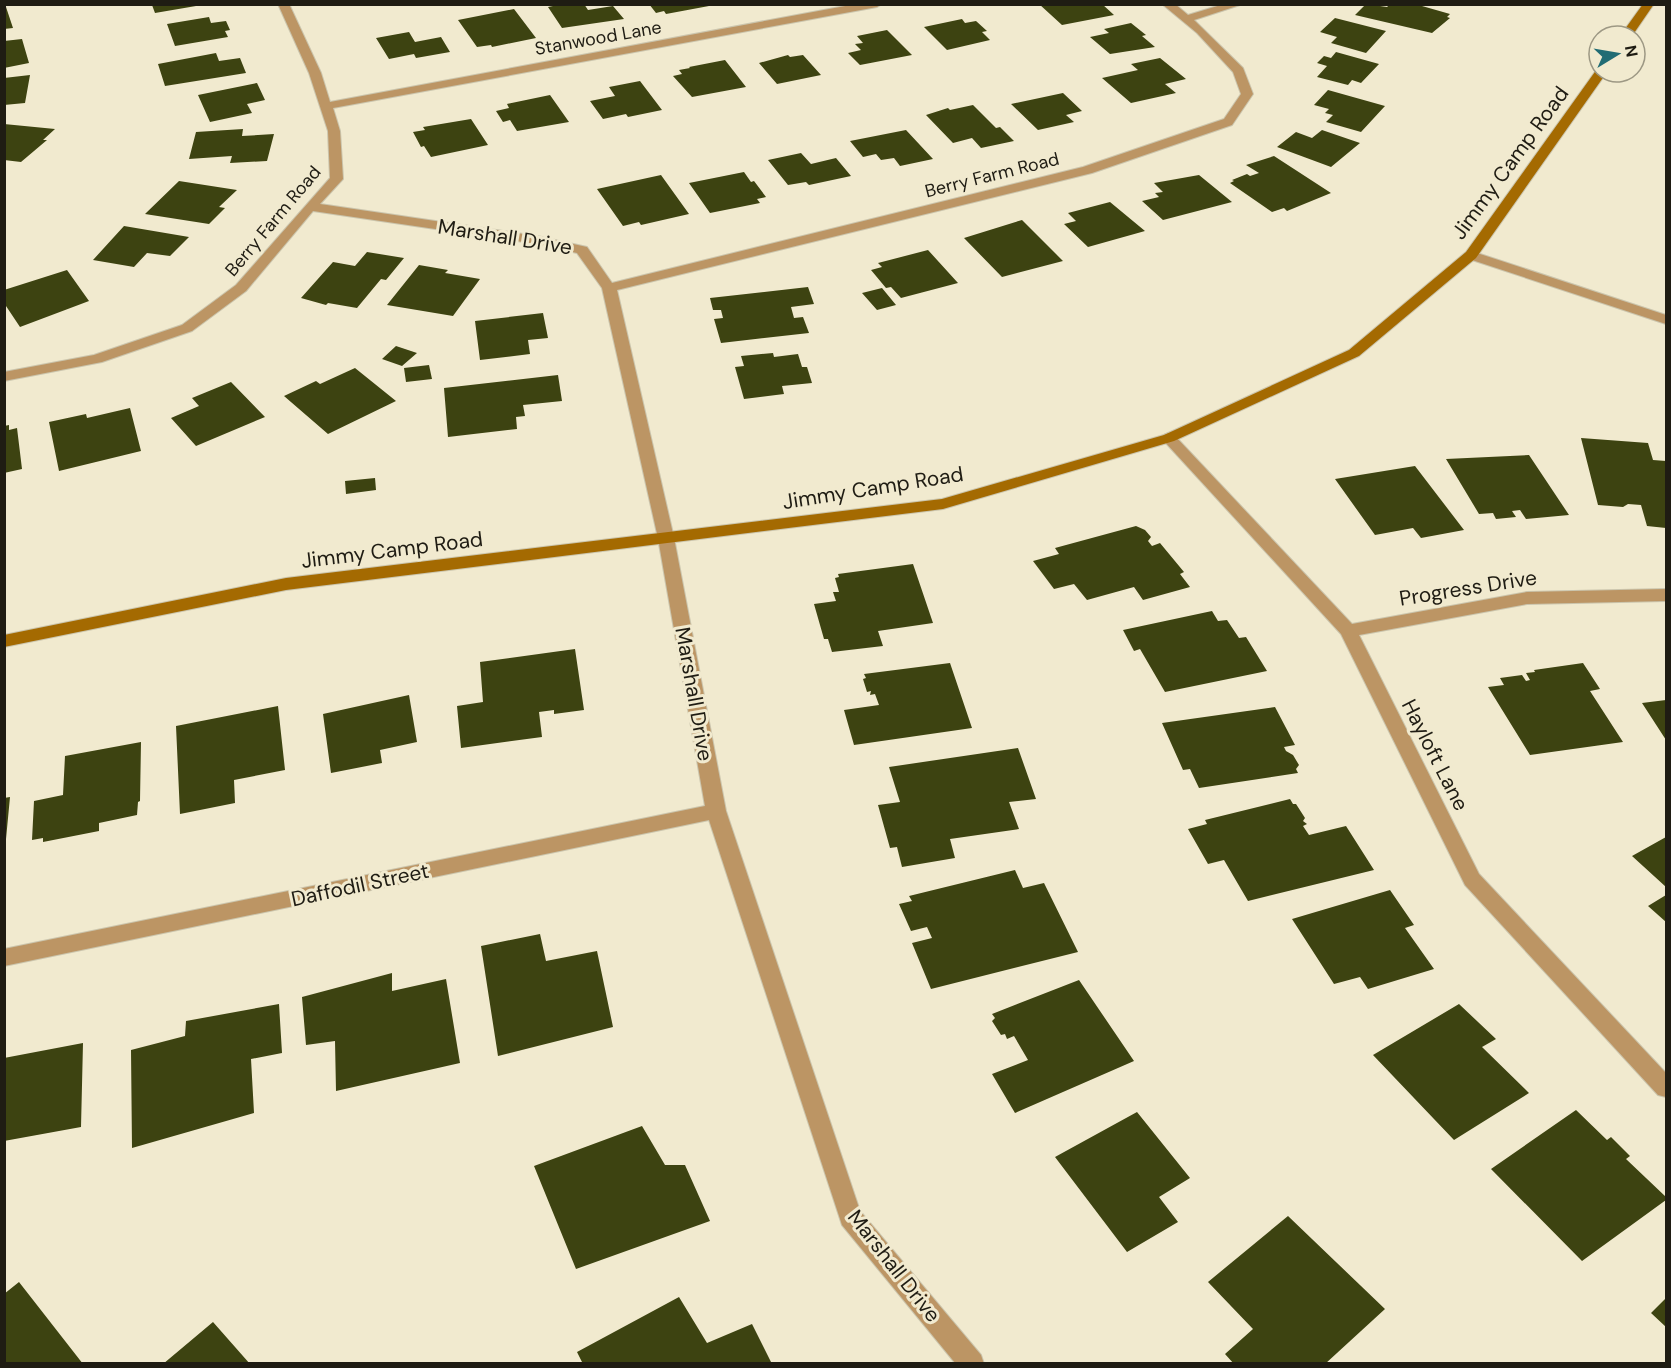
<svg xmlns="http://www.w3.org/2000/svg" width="1671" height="1368" font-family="'DM Sans',sans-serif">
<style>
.building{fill:#3d4311}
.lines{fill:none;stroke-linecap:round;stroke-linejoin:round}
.lane-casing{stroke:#cbc5ad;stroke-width:2}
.street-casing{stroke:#cbc5ad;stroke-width:2}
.secondary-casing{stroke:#cbc5ad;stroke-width:2}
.lane{fill:#bc9564;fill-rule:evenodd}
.street{fill:#bc9564;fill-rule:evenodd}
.secondary{fill:#a46a01;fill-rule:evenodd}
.labels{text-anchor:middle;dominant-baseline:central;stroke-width:6;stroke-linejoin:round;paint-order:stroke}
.far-street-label{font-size:18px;fill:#1f1c13;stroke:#f1eacf}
.street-label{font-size:21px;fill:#1f1c13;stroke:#f1eacf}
</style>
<rect width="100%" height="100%" fill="#f1eacf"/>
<path class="building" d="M 563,4 L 584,4 L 588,10 L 613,6 L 624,19 L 562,28 L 548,7 Z
M 649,4 L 709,4 L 709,6 L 666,14 L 664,11 L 656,13 Z
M 1039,4 L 1102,4 L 1114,15 L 1062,25 Z
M 1366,4 L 1387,7 L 1390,4 L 1415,4 L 1450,14 L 1447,17 L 1450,18 L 1432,33 L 1355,15 Z
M 152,5 L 196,5 L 196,6 L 155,13 Z
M 4,7 L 6,7 L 13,28 L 4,29 Z
M 514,9 L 536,38 L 492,47 L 491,45 L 477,47 L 458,20 Z
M 209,17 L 211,23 L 226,21 L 230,30 L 225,31 L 228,37 L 175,46 L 167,24 Z
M 1335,18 L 1386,31 L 1366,53 L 1331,43 L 1337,37 L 1320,32 Z
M 962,19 L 965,23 L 976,21 L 987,31 L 982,32 L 990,40 L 947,50 L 924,27 Z
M 1131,23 L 1146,35 L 1142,36 L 1155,47 L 1110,54 L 1090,37 L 1109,33 L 1104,29 Z
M 887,30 L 912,55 L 860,65 L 848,53 L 861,50 L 855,44 L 863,43 L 857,36 Z
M 409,32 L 415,42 L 441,37 L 450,52 L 416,58 L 414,54 L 389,59 L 376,38 Z
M 22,39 L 29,63 L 4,68 L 4,41 Z
M 1336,52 L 1379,64 L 1361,83 L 1352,80 L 1348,85 L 1317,77 L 1327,66 L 1317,63 L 1324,56 L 1331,58 Z
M 216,53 L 219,61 L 240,58 L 246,73 L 165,86 L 158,64 Z
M 788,55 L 790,57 L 803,55 L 821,75 L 777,84 L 759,63 Z
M 1160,58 L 1186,79 L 1165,84 L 1176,93 L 1131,103 L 1102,78 L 1138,70 L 1131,64 Z
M 725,60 L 746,87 L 692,97 L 673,76 L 682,74 L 679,70 L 690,68 L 689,67 Z
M 30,75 L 25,103 L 4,105 L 4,78 Z
M 640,81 L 662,110 L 628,117 L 626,114 L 603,119 L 590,101 L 615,96 L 609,87 Z
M 257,83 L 265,100 L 247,104 L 252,113 L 210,122 L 198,95 Z
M 1328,90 L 1385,106 L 1361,132 L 1326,122 L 1333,115 L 1325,113 L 1329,109 L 1314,105 Z
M 1063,93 L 1082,111 L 1066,115 L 1074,122 L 1038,130 L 1011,104 Z
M 550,95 L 569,122 L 517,131 L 510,120 L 503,122 L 496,111 L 509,108 L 507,104 Z
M 973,105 L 996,128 L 1000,127 L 1014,141 L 981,148 L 972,138 L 953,143 L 926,115 L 948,108 L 950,110 Z
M 471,119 L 488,145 L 431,157 L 424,146 L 421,147 L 413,132 L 425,130 L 423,127 Z
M 4,124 L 55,129 L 43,140 L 47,140 L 21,162 L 4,160 Z
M 243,129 L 242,136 L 274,134 L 267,161 L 230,163 L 232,156 L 189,159 L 196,132 Z
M 906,130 L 933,159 L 900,166 L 894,158 L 881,160 L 876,154 L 863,157 L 850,141 Z
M 1322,130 L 1360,143 L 1331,167 L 1277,147 L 1296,132 L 1312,138 Z
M 801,153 L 811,164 L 836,158 L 851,176 L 809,185 L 806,182 L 788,185 L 768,160 Z
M 1274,156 L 1331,193 L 1287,211 L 1284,208 L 1272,212 L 1230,183 L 1234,181 L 1232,180 L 1247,174 L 1250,176 L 1259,173 L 1246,165 Z
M 744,172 L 751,182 L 754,181 L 766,197 L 757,199 L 760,203 L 710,213 L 689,183 Z
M 661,175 L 689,214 L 641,225 L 639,222 L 623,226 L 597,189 Z
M 1199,175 L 1232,202 L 1163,220 L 1142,201 L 1159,197 L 1155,193 L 1163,192 L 1154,183 Z
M 179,181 L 237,190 L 219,207 L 225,208 L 209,224 L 145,214 Z
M 1110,202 L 1145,231 L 1088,247 L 1064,224 L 1076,221 L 1068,213 Z
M 1022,220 L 1063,261 L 1002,277 L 964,238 Z
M 124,226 L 189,237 L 170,256 L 147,253 L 134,267 L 93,260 Z
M 928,250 L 958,283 L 901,298 L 891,287 L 886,288 L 871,270 L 882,267 L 878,263 Z
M 367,252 L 404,258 L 386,280 L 381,279 L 357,308 L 328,303 L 326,305 L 301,298 L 333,262 L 355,266 Z
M 419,265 L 448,270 L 445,273 L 480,279 L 453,316 L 387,305 Z
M 67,270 L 89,301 L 20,327 L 4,303 L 4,290 Z
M 808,287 L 814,304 L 791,307 L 794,318 L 803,317 L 809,333 L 721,343 L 714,319 L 723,318 L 721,310 L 713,310 L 710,298 Z
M 882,288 L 896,305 L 877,310 L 862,293 Z
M 543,313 L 548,338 L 528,340 L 530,354 L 480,360 L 475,321 Z
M 396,346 L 417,353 L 402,366 L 382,359 Z
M 773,353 L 774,357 L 798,354 L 802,367 L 807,367 L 812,383 L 782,386 L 784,394 L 744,399 L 735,367 L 744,366 L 741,356 Z
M 429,365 L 432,379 L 406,382 L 404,368 Z
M 355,368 L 396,401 L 328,434 L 284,396 L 316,381 L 320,384 Z
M 558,375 L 562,401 L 523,405 L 525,416 L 516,417 L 517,429 L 448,437 L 444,388 Z
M 231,382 L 265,417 L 196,446 L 171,418 L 199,406 L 192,398 Z
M 130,408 L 141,451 L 59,471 L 49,422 L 86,414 L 87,418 Z
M 9,425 L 9,430 L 17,428 L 22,469 L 4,473 L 4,426 Z
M 1581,438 L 1648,443 L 1653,460 L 1666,461 L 1666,528 L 1647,526 L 1641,505 L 1628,504 L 1623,507 L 1598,505 Z
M 1529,455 L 1569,515 L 1526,519 L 1520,510 L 1512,511 L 1516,517 L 1496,519 L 1493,513 L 1479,514 L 1446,459 Z
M 1415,466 L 1464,530 L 1421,538 L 1413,528 L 1375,535 L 1335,479 Z
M 375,478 L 376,490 L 346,494 L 345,481 Z
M 1136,526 L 1145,530 L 1151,537 L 1148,541 L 1152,546 L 1160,543 L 1184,572 L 1180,574 L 1190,587 L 1143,600 L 1134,587 L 1087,600 L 1074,584 L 1054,589 L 1033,561 L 1059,554 L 1055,548 Z
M 913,564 L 933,623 L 878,631 L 883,646 L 832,652 L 828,639 L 824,639 L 814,604 L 836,601 L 833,592 L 839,592 L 835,578 L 839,577 L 838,574 Z
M 1212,611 L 1218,621 L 1227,620 L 1239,638 L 1246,637 L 1267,671 L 1165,692 L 1140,649 L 1134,651 L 1123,630 Z
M 575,649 L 584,710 L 554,714 L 554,710 L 539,712 L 542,737 L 461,748 L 457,706 L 483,702 L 480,662 Z
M 950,663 L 972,728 L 854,745 L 844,710 L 879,705 L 875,694 L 870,695 L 871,691 L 867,692 L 863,679 L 866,678 L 864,674 Z
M 1583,663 L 1600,689 L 1590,691 L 1623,742 L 1530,755 L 1488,687 L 1504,685 L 1500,678 L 1522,675 L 1526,681 L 1530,680 L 1526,673 L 1535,672 L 1534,670 Z
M 409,695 L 417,742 L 380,750 L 382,763 L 331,773 L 323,714 Z
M 1666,700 L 1666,740 L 1642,703 Z
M 278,706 L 285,770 L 234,780 L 235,803 L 180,814 L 176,726 Z
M 1275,707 L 1295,745 L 1284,747 L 1286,751 L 1293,755 L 1299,765 L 1296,769 L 1298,773 L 1199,788 L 1190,769 L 1183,770 L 1162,723 Z
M 141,742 L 140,801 L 138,802 L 137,815 L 99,823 L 99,831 L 43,842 L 43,838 L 32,840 L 34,801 L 63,795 L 65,756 Z
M 1018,748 L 1036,799 L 1009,802 L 1019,829 L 950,839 L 955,858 L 902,867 L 897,847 L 890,848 L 878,805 L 900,802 L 889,767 Z
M 10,797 L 6,839 L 4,839 L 4,798 Z
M 1290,799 L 1293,804 L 1296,804 L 1305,818 L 1303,821 L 1307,824 L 1303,826 L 1309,835 L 1346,826 L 1374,870 L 1248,901 L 1224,860 L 1208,864 L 1188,829 L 1207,824 L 1205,820 Z
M 1666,837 L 1666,887 L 1632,856 Z
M 1015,870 L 1023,888 L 1044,883 L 1078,952 L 931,989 L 912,943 L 932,938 L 927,927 L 911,931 L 899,904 L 912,901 L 909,896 Z
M 1390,890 L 1414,925 L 1405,928 L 1434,969 L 1368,989 L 1360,977 L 1334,984 L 1292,919 Z
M 1666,895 L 1666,922 L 1648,906 Z
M 540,934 L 546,961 L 597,951 L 613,1027 L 498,1056 L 481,946 Z
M 392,973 L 392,991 L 446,979 L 460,1063 L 336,1091 L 335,1041 L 306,1045 L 302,997 Z
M 1079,980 L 1134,1061 L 1015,1113 L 992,1074 L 1028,1060 L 1014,1036 L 1007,1039 L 1005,1034 L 1001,1035 L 992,1021 L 995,1018 L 992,1014 Z
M 279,1004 L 282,1053 L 251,1059 L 254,1113 L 132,1148 L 131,1050 L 185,1036 L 186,1021 Z
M 1459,1004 L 1496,1039 L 1482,1047 L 1529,1093 L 1454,1140 L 1373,1055 Z
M 83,1043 L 81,1127 L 4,1141 L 4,1058 Z
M 1576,1110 L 1607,1140 L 1611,1137 L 1630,1156 L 1626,1159 L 1666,1197 L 1666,1200 L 1582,1261 L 1491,1169 Z
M 1137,1112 L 1190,1178 L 1159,1197 L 1178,1222 L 1127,1252 L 1055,1157 Z
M 642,1126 L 665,1165 L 685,1165 L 710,1221 L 576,1269 L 534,1166 Z
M 1288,1216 L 1385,1309 L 1325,1364 L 1234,1364 L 1225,1354 L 1253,1329 L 1208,1282 Z
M 19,1282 L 83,1364 L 4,1364 L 4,1294 Z
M 679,1297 L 707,1343 L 752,1324 L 772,1364 L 583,1364 L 577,1352 Z
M 1666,1298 L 1666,1327 L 1651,1313 Z
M 213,1322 L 250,1364 L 163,1364 Z"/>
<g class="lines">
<g class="lane-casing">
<path id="lane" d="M 1471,251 L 1666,315 L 1666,324 L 1466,258 L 1464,255 Z"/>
</g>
<g class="street-casing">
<path id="street" d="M 278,4 L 289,4 L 321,73 L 330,102 L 856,4 L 882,4 L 877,7 L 333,108 L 340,131 L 343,179 L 320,204 L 537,236 L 587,247 L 612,283 L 1083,167 L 1224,119 L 1241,94 L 1233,72 L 1197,33 L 1162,4 L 1175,4 L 1188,15 L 1224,4 L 1243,4 L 1194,20 L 1243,68 L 1253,94 L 1232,125 L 1092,173 L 617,290 L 674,538 L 726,811 L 860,1211 L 981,1355 L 984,1364 L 956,1364 L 842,1225 L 709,820 L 4,966 L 4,949 L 705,806 L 658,538 L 602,288 L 577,253 L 537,244 L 313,211 L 246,291 L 192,331 L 102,362 L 4,381 L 4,372 L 94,355 L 182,325 L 236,285 L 330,178 L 328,131 L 309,73 Z
M 1169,433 L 1174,435 L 1352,624 L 1527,592 L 1666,589 L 1666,601 L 1527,604 L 1359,635 L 1479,874 L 1666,1073 L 1666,1097 L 1658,1095 L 1465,885 L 1341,634 L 1164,441 L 1161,438 L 1164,435 Z"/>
</g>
<g class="secondary-casing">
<path id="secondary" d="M 1643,4 L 1654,4 L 1632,36 L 1620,36 Z
M 1597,69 L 1599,69 L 1599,72 L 1607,72 L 1476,258 L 1359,356 L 1174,441 L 943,509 L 286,590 L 4,647 L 4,635 L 286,578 L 942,499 L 1164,435 L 1349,350 L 1466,252 Z"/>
</g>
<use href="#lane" class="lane"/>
<use href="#street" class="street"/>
<use href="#secondary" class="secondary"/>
</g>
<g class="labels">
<g class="far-street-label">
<text transform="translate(598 38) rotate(-10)">Stanwood Lane</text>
<text transform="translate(992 175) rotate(-14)">Berry Farm Road</text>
<text transform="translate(273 221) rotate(-50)">Berry Farm Road</text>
</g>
<g class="street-label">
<text transform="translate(1510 163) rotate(-54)">Jimmy Camp Road</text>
<text transform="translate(505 237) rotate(9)">Marshall Drive</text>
<text transform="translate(873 488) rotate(-9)">Jimmy Camp Road</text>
<text transform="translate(392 550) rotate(-7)">Jimmy Camp Road</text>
<text transform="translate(1468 588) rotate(-9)">Progress Drive</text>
<text transform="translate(694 694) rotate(80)">Marshall Drive</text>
<text transform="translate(1435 755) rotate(63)">Hayloft Lane</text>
<text transform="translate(360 885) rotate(-12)">Daffodil Street</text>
<text transform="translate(894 1266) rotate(52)">Marshall Drive</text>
</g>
</g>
<rect width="1671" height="1368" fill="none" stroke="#1f1c13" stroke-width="12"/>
<g transform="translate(1617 54) rotate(79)"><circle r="28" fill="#f1eacf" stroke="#9d9884" stroke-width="1.5"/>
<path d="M0-4.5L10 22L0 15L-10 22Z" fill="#216c74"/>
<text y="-9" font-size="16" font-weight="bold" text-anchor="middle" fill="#1f1c13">N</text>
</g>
</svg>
